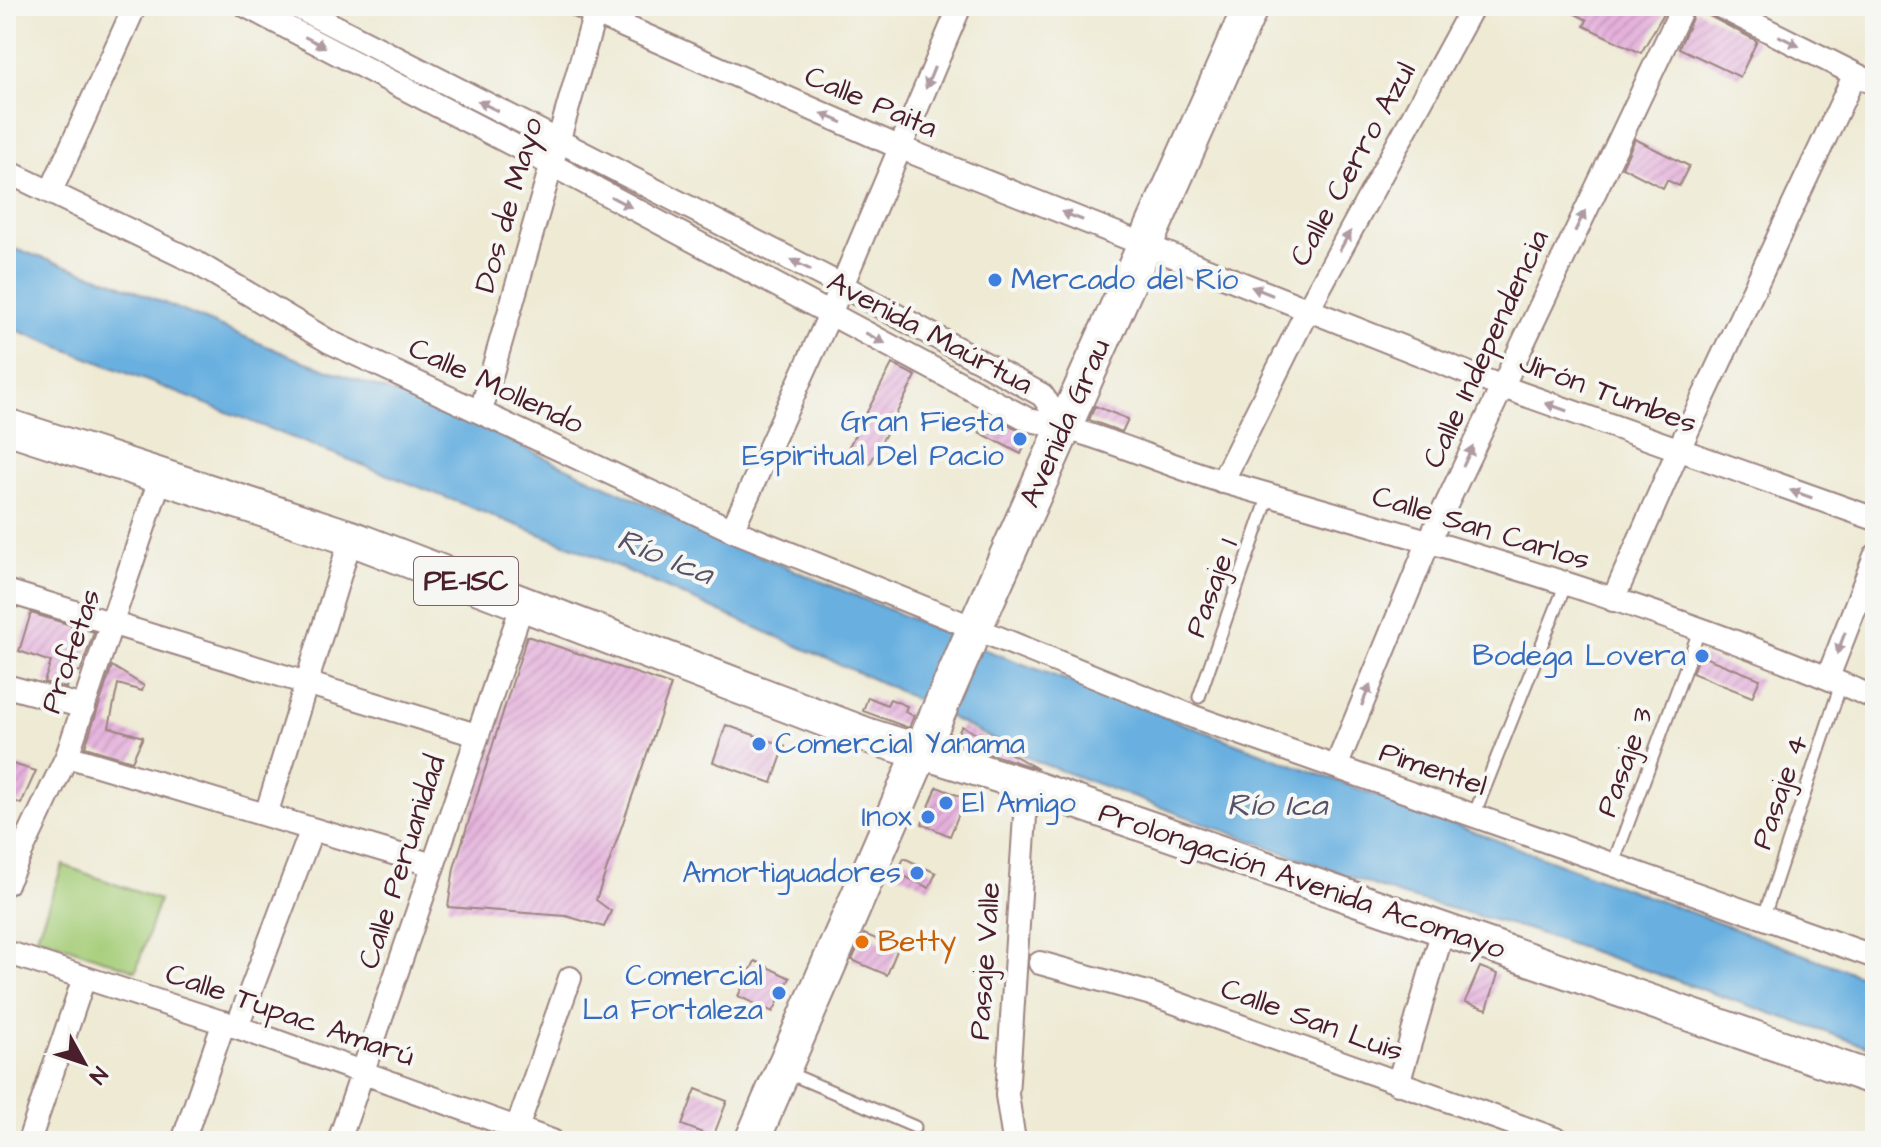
<svg xmlns="http://www.w3.org/2000/svg" width="1881" height="1147" font-family="'Architects Daughter',sans-serif">
<style>
.park{fill:#a6ce79;stroke:#787652;stroke-width:2}
.water{fill:#69b0e0;stroke:#5a6886;stroke-width:2}
.building{fill:url(#building-hatch)}
.lines{fill:none;stroke-linecap:round;stroke-linejoin:round}
.lane-casing{stroke:#9c8480;stroke-width:15}
.street-casing{stroke:#9c8480;stroke-width:26}
.secondary-casing{stroke:#9c8480;stroke-width:36}
.primary-casing{stroke:#9c8480;stroke-width:38}
.lane{stroke:#fff;stroke-width:11}
.street{stroke:#fff;stroke-width:22}
.secondary{stroke:#fff;stroke-width:32}
.primary{stroke:#fff;stroke-width:34}
.oneway{fill:#ae9aa0}
.shop-dot{fill:#3f7fe0;stroke:#f6f6f2;stroke-width:3}
.food-dot{fill:#e8710a;stroke:#f6f6f2;stroke-width:3}
.labels{text-anchor:middle;dominant-baseline:central;stroke-width:8;stroke-linejoin:round;paint-order:stroke}
.shield{fill:#f6f6f2;stroke:#7e6067;stroke-width:2}
.shield-label{font-size:28px;font-weight:bold;fill:#4a1f2b}
.street-label{font-size:30px;fill:#4a1f2b;stroke:#f6f6f2}
.shop-label{font-size:30px;fill:#366cbe;stroke:#f6f6f2;text-anchor:end}
.food-label{font-size:30px;fill:#c56008;stroke:#f6f6f2;text-anchor:start}
.water-label{font-size:32px;font-style:italic;fill:#55526a;stroke:#f6f6f2}
</style>
<defs>
<pattern id="building-hatch" width="6" height="6" patternUnits="userSpaceOnUse" patternTransform="scale(2)"><rect width="6" height="6" fill="#e4b0db"/><path d="M-1 1l2-2M0 6l6-6M5 7l2-2" fill="none" stroke="#c597bc"/></pattern>
</defs>
<rect width="100%" height="100%" fill="#f6f6f2"/>
<filter id="ink" filterUnits="userSpaceOnUse"><feTurbulence type="fractalNoise" baseFrequency=".0125" numOctaves="2"/><feDisplacementMap in="SourceGraphic" scale="16" xChannelSelector="R" yChannelSelector="G"/><feConvolveMatrix kernelMatrix="1 2 1 2 8 2 1 2 1" color-interpolation-filters="sRGB"/></filter>
<filter id="wash" filterUnits="userSpaceOnUse"><feTurbulence type="fractalNoise" baseFrequency=".006" numOctaves="4" result="noise"/><feDisplacementMap in="SourceGraphic" scale="32" xChannelSelector="R" yChannelSelector="G"/><feGaussianBlur stdDeviation="1.8" result="paint"/><feColorMatrix in="noise" values="0 0 0 0 0 0 0 0 0 0 0 0 0 0 0 0 0 1.4 0 .05"/><feComposite in="paint" operator="in"/></filter>
<g filter="url(#wash)">
<rect width="100%" height="100%" fill="#eeead4"/>
<path class="park" d="M 63,865 L 159,900 L 136,971 L 37,936 Z"/>
<path class="water" d="M 6,246 L 112,281 L 295,358 L 449,413 L 750,552 L 996,654 L 1875,981 L 1875,1049 L 1527,929 L 1400,895 L 1035,761 L 893,688 L 578,549 L 6,326 Z"/>
<g id="blocks">
<path class="building" d="M 1560,6 L 1668,6 L 1641,53 L 1584,26 L 1587,20 Z
M 1696,9 L 1757,41 L 1740,77 L 1679,48 Z
M 1635,139 L 1689,166 L 1679,186 L 1667,180 L 1663,188 L 1622,167 Z
M 892,364 L 916,376 L 870,464 L 846,452 Z
M 1095,406 L 1128,419 L 1122,432 L 1089,420 Z
M 986,413 L 1025,433 L 1026,442 L 1021,454 L 977,431 Z
M 31,613 L 94,632 L 80,672 L 72,669 L 66,688 L 44,682 L 51,662 L 19,651 Z
M 527,636 L 671,685 L 596,900 L 611,911 L 604,927 L 566,916 L 448,907 L 454,868 Z
M 1699,655 L 1760,679 L 1752,697 L 1692,673 Z
M 112,666 L 144,686 L 142,691 L 118,684 L 109,727 L 143,737 L 132,761 L 85,747 Z
M 868,697 L 887,705 L 890,699 L 907,706 L 905,712 L 914,716 L 909,728 L 863,711 Z
M 726,725 L 785,746 L 772,783 L 713,762 Z
M 962,726 L 1038,769 L 953,742 Z
M 6,762 L 36,771 L 21,804 L 6,797 Z
M 937,787 L 965,798 L 950,836 L 922,824 Z
M 904,858 L 936,873 L 929,888 L 897,873 Z
M 864,934 L 898,948 L 887,975 L 852,960 Z
M 755,961 L 790,978 L 773,1012 L 738,996 Z
M 1480,967 L 1498,974 L 1487,1009 L 1465,1002 Z
M 696,1089 L 727,1101 L 713,1137 L 682,1125 Z"/>
</g>
</g>
<g filter="url(#ink)">
<use href="#blocks" fill-opacity="0" stroke="#9c8480" stroke-width="2"/>
<g class="lines">
<g class="lane-casing">
<path id="lane" d="M 1199,697 L 1269,495
M 1474,815 L 1565,586
M 1613,864 L 1699,631
M 1764,916 L 1841,684
M 786,1072 L 915,1127"/>
</g>
<g class="street-casing">
<path id="street" d="M 246,6 L 552,165 L 1029,420 C 1099,432 1163,465 1231,484 C 1447,546 1668,608 1875,698
M 295,6 L 841,285 L 1042,395 L 1064,426
M 578,6 L 901,148 L 1500,386 L 1875,519
M 1719,6 L 1875,84
M 6,171 L 195,262 L 330,342 L 732,530 L 1194,717 L 1875,957
M 51,191 L 135,6
M 481,411 L 597,6
M 1222,482 L 1308,309 L 1473,6
M 732,530 L 830,314 L 960,6
M 6,591 L 476,735
M 1613,600 L 1678,451 L 1855,74
M 1828,677 L 1875,556
M 6,686 L 84,707
M 67,756 L 433,865
M 1336,767 L 1429,541 L 1683,6
M 266,815 L 351,538
M 6,884 L 67,756 L 161,476
M 6,952 L 237,1027 L 552,1141
M 1040,963 L 1151,994 L 1561,1141
M 237,1027 L 312,829
M 1398,1084 L 1443,930
M 517,1128 L 570,978
M 29,1141 L 84,978
M 183,1141 L 224,1022
M 339,1141 L 523,603
M 1014,1141 L 1007,1095 L 1027,785"/>
</g>
<g class="secondary-casing">
<path id="secondary" d="M 920,752 L 1027,785 L 1875,1079"/>
</g>
<g class="primary-casing">
<path id="primary" d="M 6,426 L 351,538 L 866,735 L 920,752
M 752,1141 L 970,639 L 1251,6"/>
</g>
<use href="#lane" class="lane"/>
<use href="#street" class="street"/>
<use href="#secondary" class="secondary"/>
<use href="#primary" class="primary"/>
</g>
<defs><path id="oneway-solid" d="M-6-.8H1V-3.2L6.5 0L1 3.2V.8H-6Z" transform="scale(2)"/></defs>
<g class="oneway">
<use href="#oneway-solid" transform="translate(1789 41) rotate(27)"/>
<use href="#oneway-solid" transform="translate(315 42) rotate(27)"/>
<use href="#oneway-solid" transform="translate(930 78) rotate(112)"/>
<use href="#oneway-solid" transform="translate(488 106) rotate(-153)"/>
<use href="#oneway-solid" transform="translate(832 118) rotate(-156)"/>
<use href="#oneway-solid" transform="translate(621 202) rotate(28)"/>
<use href="#oneway-solid" transform="translate(1072 216) rotate(-159)"/>
<use href="#oneway-solid" transform="translate(1580 221) rotate(-64)"/>
<use href="#oneway-solid" transform="translate(1345 241) rotate(-61)"/>
<use href="#oneway-solid" transform="translate(801 265) rotate(-153)"/>
<use href="#oneway-solid" transform="translate(1262 291) rotate(-158)"/>
<use href="#oneway-solid" transform="translate(875 338) rotate(28)"/>
<use href="#oneway-solid" transform="translate(1556 407) rotate(-160)"/>
<use href="#oneway-solid" transform="translate(1468 456) rotate(-65)"/>
<use href="#oneway-solid" transform="translate(1801 494) rotate(-161)"/>
<use href="#oneway-solid" transform="translate(1841 643) rotate(111)"/>
<use href="#oneway-solid" transform="translate(1366 695) rotate(-68)"/>
</g>
</g>
<g class="shop-dot">
<circle cx="995" cy="280" r="8"/>
<circle cx="1020" cy="439" r="8"/>
<circle cx="1702" cy="656" r="8"/>
<circle cx="759" cy="744" r="8"/>
<circle cx="946" cy="803" r="8"/>
<circle cx="928" cy="817" r="8"/>
<circle cx="917" cy="873" r="8"/>
<circle cx="779" cy="993" r="8"/>
</g>
<circle class="food-dot" cx="862" cy="942" r="8"/>
<g class="labels">
<rect class="shield" x="414" y="557" width="104" height="48" rx="6"/>
<g class="shield-label">
<text x="466" y="581">PE-1SC</text>
</g>
<g class="street-label">
<text transform="translate(871 102) rotate(23)">Calle Paita</text>
<text transform="translate(1353 164) rotate(-61)">Calle Cerro Azul</text>
<text transform="translate(509 205) rotate(-74)">Dos de Mayo</text>
<text transform="translate(930 333) rotate(28)">Avenida Maúrtua</text>
<text transform="translate(1486 349) rotate(-65)">Calle Independencia</text>
<text transform="translate(496 386) rotate(25)">Calle Mollendo</text>
<text transform="translate(1608 393) rotate(20)">Jirón Tumbes</text>
<text transform="translate(1065 423) rotate(-66)">Avenida Grau</text>
<text transform="translate(1481 528) rotate(17)">Calle San Carlos</text>
<text transform="translate(1212 588) rotate(-70)">Pasaje 1</text>
<text transform="translate(71 651) rotate(-71)">Profetas</text>
<text transform="translate(1625 762) rotate(-70)">Pasaje 3</text>
<text transform="translate(1433 769) rotate(19)">Pimentel</text>
<text transform="translate(1780 792) rotate(-71)">Pasaje 4</text>
<text transform="translate(402 862) rotate(-72)">Calle Peruanidad</text>
<text transform="translate(1302 881) rotate(19)">Prolongación Avenida Acomayo</text>
<text transform="translate(985 961) rotate(-86)">Pasaje Valle</text>
<text transform="translate(290 1015) rotate(19)">Calle Tupac Amarú</text>
<text transform="translate(1312 1020) rotate(20)">Calle San Luis</text>
</g>
<g class="shop-label">
<text x="1011" y="280" text-anchor="start">Mercado del Río</text>
<text x="1004" y="422">Gran Fiesta<tspan x="1004" dy="34">Espiritual Del Pacio</tspan></text>
<text x="1686" y="656">Bodega Lovera</text>
<text x="775" y="744" text-anchor="start">Comercial Yanama</text>
<text x="962" y="803" text-anchor="start">El Amigo</text>
<text x="912" y="817">Inox</text>
<text x="901" y="873">Amortiguadores</text>
<text x="763" y="976">Comercial<tspan x="763" dy="34">La Fortaleza</tspan></text>
</g>
<g class="food-label">
<text x="878" y="942">Betty</text>
</g>
<g class="water-label">
<text transform="translate(665 557) rotate(22)">Río Ica</text>
<text x="1277" y="805">Río Ica</text>
</g>
</g>
<rect width="1881" height="1147" fill="none" stroke="#f6f6f2" stroke-width="32"/>
<g transform="translate(84 1063) rotate(130)" stroke="#f6f6f2" stroke-width="6" paint-order="stroke">
<path d="M0-6L14 30L0 20L-14 30Z" fill="#4a1f2b"/>
<text y="-12" font-size="22" font-weight="bold" text-anchor="middle" fill="#4a1f2b">N</text>
</g>
</svg>
